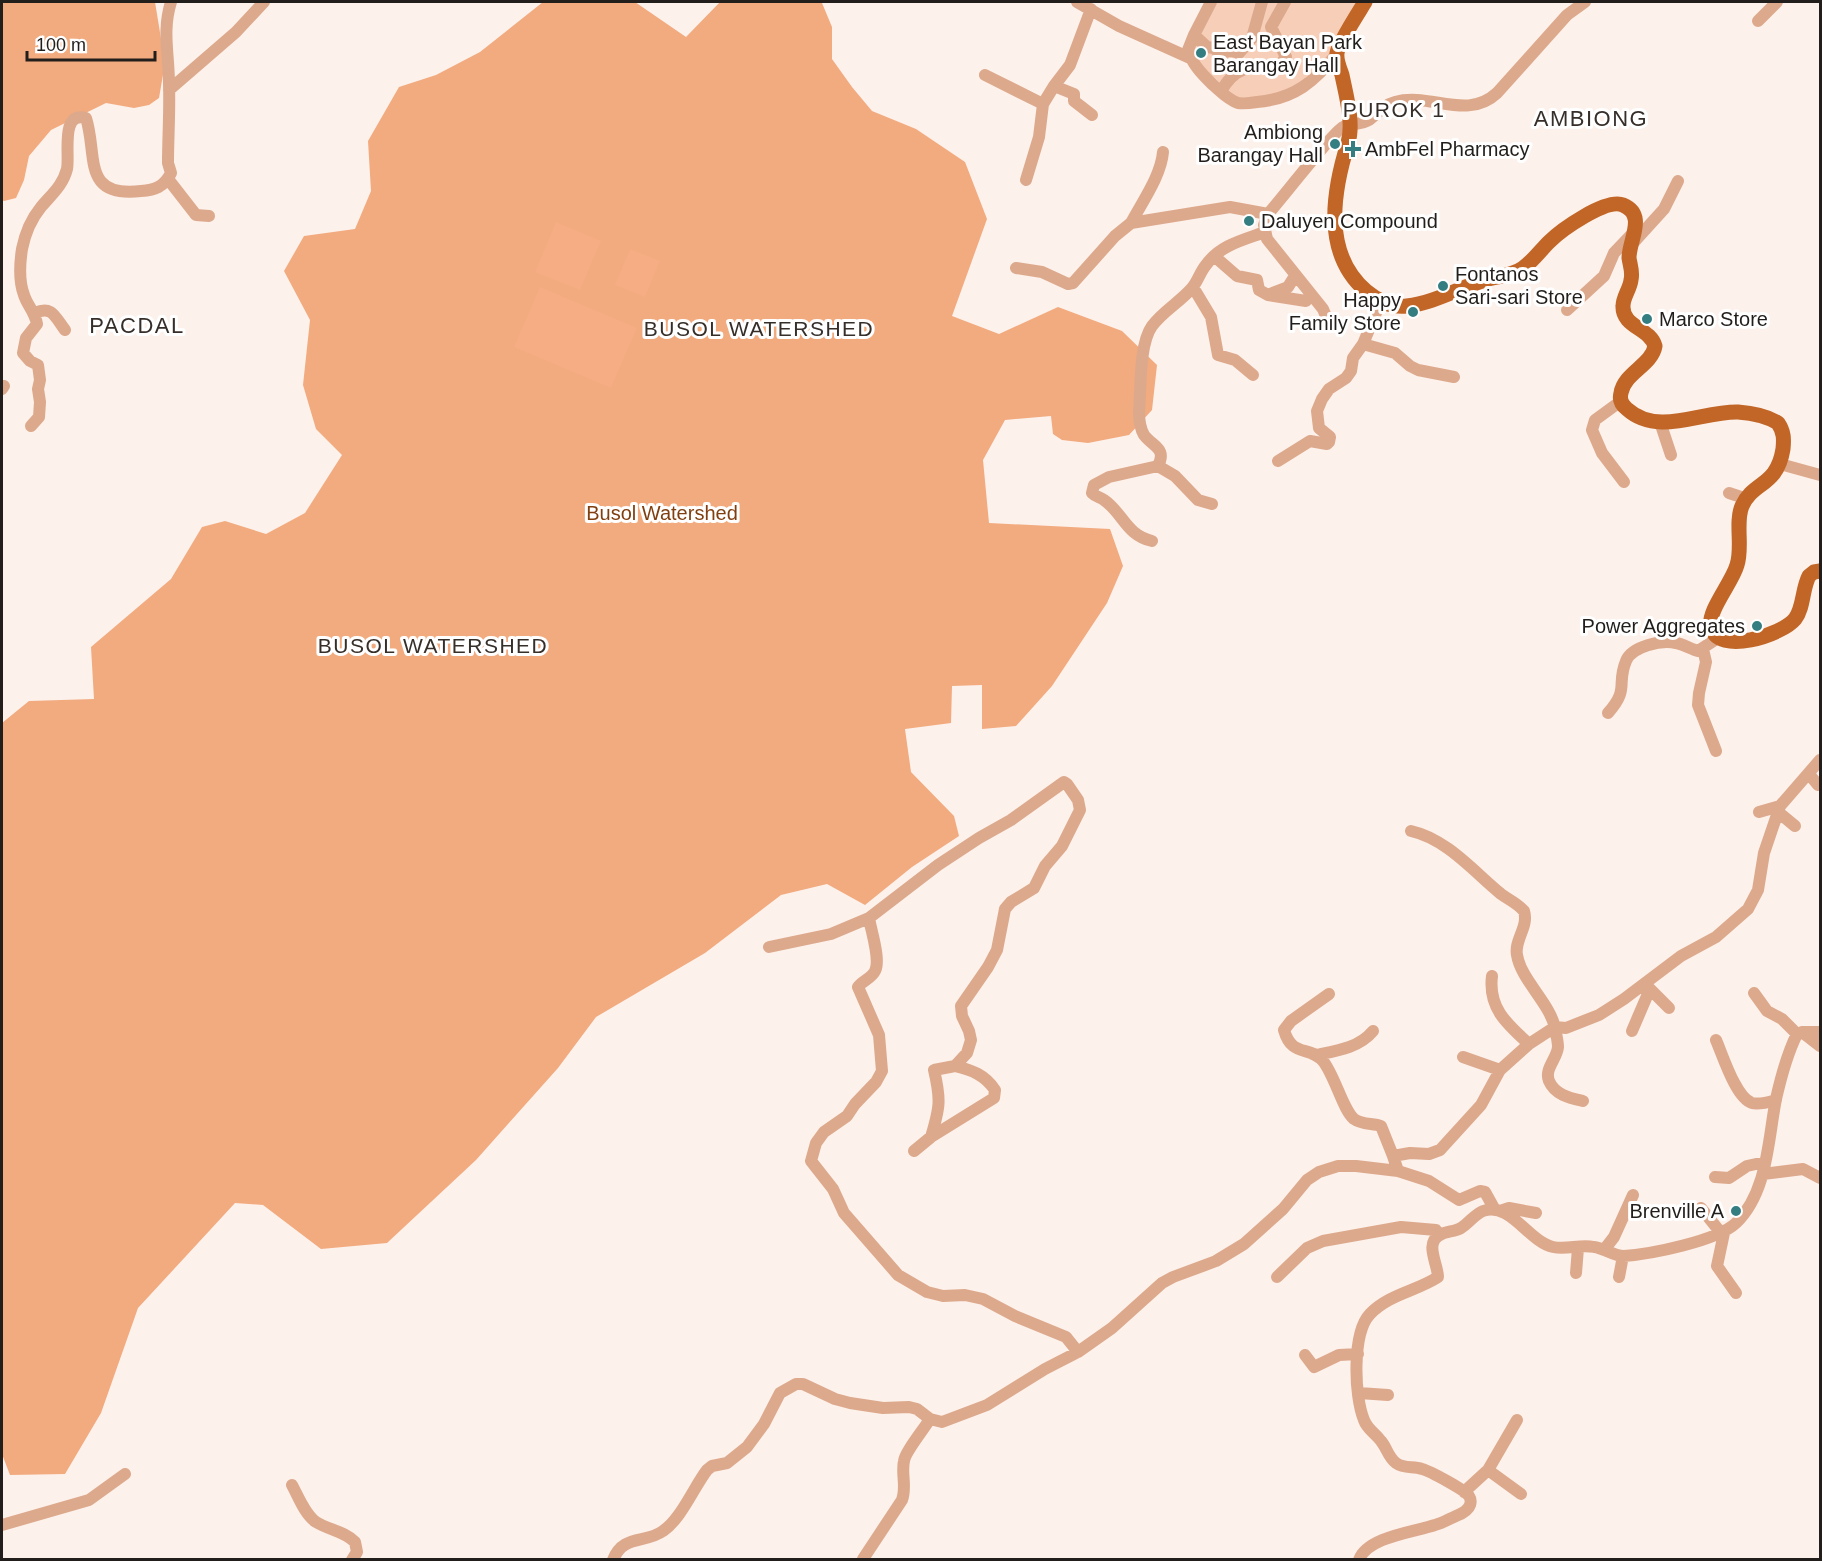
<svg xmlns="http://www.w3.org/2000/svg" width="1822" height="1561" font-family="Arial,sans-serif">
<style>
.green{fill:#f7cfb8}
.forest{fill:#f2aa7f}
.water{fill:#f6ad83}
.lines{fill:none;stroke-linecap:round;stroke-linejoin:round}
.minor{stroke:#dda98c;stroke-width:12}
.major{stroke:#c16627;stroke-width:15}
.poi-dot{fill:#347d81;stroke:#fff;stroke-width:2}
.labels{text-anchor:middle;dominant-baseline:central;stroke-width:6;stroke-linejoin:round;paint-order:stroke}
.poi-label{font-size:20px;fill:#221e1b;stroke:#fff;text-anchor:start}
.park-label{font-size:20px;fill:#813f10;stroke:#fff}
.neighbourhood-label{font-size:21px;letter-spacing:1.5px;fill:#362e29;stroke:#fff}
.quarter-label{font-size:22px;letter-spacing:1.5px;fill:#362e29;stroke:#fff}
</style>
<rect width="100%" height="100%" fill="#fdf1eb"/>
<path class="green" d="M 1217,2 L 1359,2 C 1347,24 1337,51 1319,69 C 1305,83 1259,105 1239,98 C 1226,93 1209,76 1201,65 C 1197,60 1196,53 1193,48 Z"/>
<path class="forest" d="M 2,2 L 155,2 L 165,63 L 159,98 L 149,105 L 134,108 L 106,103 L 51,130 L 29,156 L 24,180 L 16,198 L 4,201 L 2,200 Z
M 543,2 L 635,2 L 686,37 L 720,2 L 822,3 L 832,27 L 832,59 L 852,87 L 872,111 L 916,129 L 965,162 L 987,219 L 952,316 L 999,334 L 1058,307 L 1122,331 L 1157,365 L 1152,410 L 1129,435 L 1088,443 L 1062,440 L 1053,434 L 1051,416 L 1005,420 L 983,460 L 989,523 L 1110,529 L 1123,566 L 1107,603 L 1052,686 L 1016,726 L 982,729 L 982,685 L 952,686 L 951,723 L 905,729 L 911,772 L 954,816 L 959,836 L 912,867 L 865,905 L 827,884 L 781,895 L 705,953 L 596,1017 L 558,1068 L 476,1160 L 387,1243 L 321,1249 L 263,1205 L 235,1203 L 138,1308 L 101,1413 L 65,1474 L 10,1475 L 2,1454 L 2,723 L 29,701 L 94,699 L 91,647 L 171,579 L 202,527 L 225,521 L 266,534 L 305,513 L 342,455 L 316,429 L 303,385 L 310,320 L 284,271 L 304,236 L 355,229 L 371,191 L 368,141 L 399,87 L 436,75 L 480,52 Z"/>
<path class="water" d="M 556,222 L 601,241 L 580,290 L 535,272 Z
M 630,249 L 660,261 L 645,297 L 615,285 Z
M 540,287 L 637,328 L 611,388 L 514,347 Z"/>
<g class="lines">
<path class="minor" d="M 1077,2 L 1119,26 L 1190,58
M 1211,2 L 1194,35 L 1188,50 C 1192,64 1202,74 1212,84 C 1220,91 1228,100 1238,103 C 1244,104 1251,103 1257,102 C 1294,99 1316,81 1337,53
M 1758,21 L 1777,2
M 1194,35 L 1207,47 L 1214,48 L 1218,52 L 1226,52 L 1229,50 L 1239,53 L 1252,38 L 1262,2
M 985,75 L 1043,104
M 1054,86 L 1074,94 L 1074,101 L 1092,115
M 169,90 L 236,32 L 264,2
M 1221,92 C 1233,67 1254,64 1279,66 L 1286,57 L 1271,27 L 1285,2
M 168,179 L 196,215 L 209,216
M 1026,180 L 1039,137 L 1043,104 L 1054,86 L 1070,65 L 1091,9
M 1131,223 C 1142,202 1161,176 1163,152
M 1634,242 L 1664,209 L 1678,181
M 1214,256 L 1237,276 L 1257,280 L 1259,290 L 1268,295 L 1306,301
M 1016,268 L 1042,272 L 1068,284 L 1073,283 L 1115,236 L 1131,223 L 1230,207 L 1268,214
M 1193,287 L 1211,317 L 1218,355 L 1235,360 L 1253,375
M 1270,294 L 1288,287 L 1293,279
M 1567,310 L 1604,276 L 1614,253 L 1635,231
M 35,313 C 52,305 55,317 65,330
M 1330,326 L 1323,309 L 1267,239 L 1264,225 L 1268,214 C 1279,202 1335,130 1343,127 C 1351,123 1361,125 1369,120 C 1378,113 1384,105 1395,102 C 1430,92 1467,121 1497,93 L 1567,15 L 1585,2
M 1363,344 L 1395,353 L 1410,366 L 1418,370 L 1454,377
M 2,389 L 4,386
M 1621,401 L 1595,420 L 1592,430 L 1602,453 L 1624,482
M 1660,422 L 1671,455
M 31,426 L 39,417 L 40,402 L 38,389 L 40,380 L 38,365 L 30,361 L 23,353 L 26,338 L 37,324 C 35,312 27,305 24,295 C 19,282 20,262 22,249 C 25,234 32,218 41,207 C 52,194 63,185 67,169 C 70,154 60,111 86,118 C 98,155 81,198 141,191 C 155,190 164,187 171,173 L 168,163 C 168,137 170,110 169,84 C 169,54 162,31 171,2
M 1278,461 L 1310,441 L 1327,444 L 1329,442 L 1330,437 L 1319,428 L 1317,411 L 1322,399 L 1329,389 L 1346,378 L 1351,371 L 1353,358 L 1363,344 L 1381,301
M 1780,464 L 1820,475
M 1158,466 C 1167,448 1153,447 1144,435 C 1140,428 1139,420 1139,412 C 1141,389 1139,344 1152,326 C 1163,311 1180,302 1192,288 C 1198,281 1200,272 1206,265 C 1220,245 1243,240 1265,232
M 1729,493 L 1747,499
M 1152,541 C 1126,535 1123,513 1104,500 C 1100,497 1096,497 1092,493 L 1094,485 L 1109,477 L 1158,466 L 1175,476 L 1198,500 L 1212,504
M 1703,649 L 1706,662 L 1699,693 L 1698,705 L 1716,751
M 1608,713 C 1630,688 1616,685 1626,661 C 1632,646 1661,640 1676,643 C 1683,644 1691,649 1698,651 L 1718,638
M 1809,774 L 1818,785
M 1759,812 L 1780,806
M 1778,812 L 1795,826
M 1411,831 C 1447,839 1474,872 1501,894 C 1509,900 1517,903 1524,911 C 1529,927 1514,940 1517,955 C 1521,980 1550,1003 1555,1028 C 1556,1034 1558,1041 1558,1047 C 1557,1059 1544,1069 1549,1081 C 1555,1095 1570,1098 1583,1101
M 769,947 L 831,934 L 869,918
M 1492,976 C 1488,1008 1507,1024 1529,1044
M 1647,986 L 1669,1008
M 1754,993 L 1767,1011 L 1782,1019 L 1797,1034
M 1329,994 L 1291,1021 L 1284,1030 C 1292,1058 1309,1045 1323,1061 C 1335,1076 1343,1110 1354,1119 C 1362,1125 1373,1123 1381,1126 L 1393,1156
M 1632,1031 L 1650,989
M 1802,1032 L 1820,1046
M 1716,1040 C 1723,1056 1736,1098 1752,1103 C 1759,1105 1769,1102 1776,1100
M 1316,1055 C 1336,1051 1359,1048 1373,1031
M 1463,1057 L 1500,1070
M 931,1137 C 940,1107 941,1100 934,1070 L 955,1066 L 967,1053 L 971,1040 L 969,1031 L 962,1016 L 961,1006 L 988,967 L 997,950 L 1005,909 L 1011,902 L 1034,888 L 1045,866 L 1062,846 L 1080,810 L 1078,800 L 1067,784 L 1064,782 L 1011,820 L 979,838 L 938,865 L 869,918 C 871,931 881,960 875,971 C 872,978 862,981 858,987 L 879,1035 L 882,1071 L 876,1082 L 855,1104 L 847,1116 L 824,1132 L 816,1143 L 811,1161 L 833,1189 L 844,1213 L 898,1275 L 927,1292 L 943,1296 L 965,1295 L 983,1299 L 1015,1316 L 1066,1337 L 1078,1352
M 914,1151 L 931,1137 L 994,1098 L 995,1090 C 985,1075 972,1070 955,1066
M 1398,1171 L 1393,1156 L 1410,1153 L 1429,1154 L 1440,1150 L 1481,1105 L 1500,1070 L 1529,1044 L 1555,1027 L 1566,1028 L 1599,1015 L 1624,999 L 1681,956 L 1716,937 L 1748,909 L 1758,890 L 1764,853 L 1780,806 L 1820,760
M 1763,1174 L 1803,1169 L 1820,1178
M 1715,1177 L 1729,1178 L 1747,1166 L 1765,1162
M 1701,1208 L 1721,1233
M 1500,1211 L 1509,1208 L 1536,1213
M 1724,1233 L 1717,1266 L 1736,1293
M 1604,1250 L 1614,1237 L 1633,1195
M 1576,1273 L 1578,1248
M 1277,1277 L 1307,1248 L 1323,1241 L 1401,1227 L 1436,1230 L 1439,1235
M 1619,1277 L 1623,1256
M 1305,1355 L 1314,1367 L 1339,1355 L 1358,1354
M 1359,1393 L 1388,1395
M 1488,1470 L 1521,1494
M 292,1485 C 298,1496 305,1515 316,1522 C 329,1530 344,1531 355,1542 L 357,1552 L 352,1560
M 1464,1492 L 1488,1470 L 1517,1420
M 2,1525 L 89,1500 L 125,1474
M 863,1559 L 902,1500 C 907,1486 901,1474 904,1461 C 905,1452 924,1429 930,1419
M 613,1560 C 623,1534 645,1544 663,1531 C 681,1519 694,1487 707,1470 L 712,1466 L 727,1463 L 747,1447 L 764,1424 L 780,1393 L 796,1384 L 803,1384 L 835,1399 L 850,1403 L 883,1408 L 909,1407 L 917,1409 L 930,1419 L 942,1422 L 987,1405 L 1045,1369 L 1078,1352 L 1112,1328 L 1162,1283 L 1173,1277 L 1216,1261 L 1244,1244 L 1283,1209 L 1307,1180 L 1319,1172 L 1338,1166 L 1356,1166 L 1398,1171 L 1429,1181 L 1459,1200 L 1480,1191 L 1485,1192 L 1495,1210
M 1359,1560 C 1367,1537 1414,1532 1435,1525 C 1443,1523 1449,1519 1456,1516 C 1461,1514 1468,1511 1470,1505 C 1471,1502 1471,1499 1469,1496 C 1465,1490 1430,1471 1422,1469 C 1413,1466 1404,1469 1396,1463 C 1388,1457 1387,1448 1381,1441 C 1375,1433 1367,1429 1364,1420 C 1354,1396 1352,1333 1370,1314 C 1389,1294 1417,1291 1438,1277 C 1438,1264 1424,1243 1440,1235 C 1446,1231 1454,1232 1461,1228 C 1469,1223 1475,1214 1483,1211 C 1510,1201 1529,1242 1553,1247 C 1567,1250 1580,1244 1594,1247 C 1604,1248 1613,1256 1624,1256 C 1651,1254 1717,1241 1736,1223 C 1768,1192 1768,1139 1776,1099 C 1781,1077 1787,1054 1797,1034 L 1802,1032 L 1820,1032"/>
<path class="major" d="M 1365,2 C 1359,12 1338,44 1337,53 C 1336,60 1340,69 1342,75 C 1346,95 1354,123 1348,143 C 1333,191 1322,253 1366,291 C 1378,301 1391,308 1407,306 C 1434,303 1459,288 1485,280 C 1498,276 1512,276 1523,268 C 1533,261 1540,251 1549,242 C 1561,230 1606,198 1623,205 C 1647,215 1629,240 1629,258 C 1630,265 1633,272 1631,280 C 1630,289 1623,297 1623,306 C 1622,327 1650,328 1655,346 C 1652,365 1624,373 1621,393 C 1619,400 1622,405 1627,409 C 1658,437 1702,411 1738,412 C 1751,413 1767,416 1778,423 C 1784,432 1784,439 1783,449 C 1777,487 1753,481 1742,506 C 1735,522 1743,548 1737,565 C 1732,583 1707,611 1711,627 C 1718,656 1782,635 1795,619 C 1804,607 1802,589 1809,576 L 1814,572 L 1820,571"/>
</g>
<g class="poi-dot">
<circle cx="1201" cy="53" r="6"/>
<circle cx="1335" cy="144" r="6"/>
<path d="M1350 140h6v6h6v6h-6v6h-6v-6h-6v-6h6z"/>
<circle cx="1249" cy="221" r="6"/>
<circle cx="1443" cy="286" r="6"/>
<circle cx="1413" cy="312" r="6"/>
<circle cx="1647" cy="319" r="6"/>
<circle cx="1757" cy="626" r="6"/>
<circle cx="1736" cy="1211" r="6"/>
</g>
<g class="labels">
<g class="poi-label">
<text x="1213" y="42">East Bayan Park<tspan x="1213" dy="23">Barangay Hall</tspan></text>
<text x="1323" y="132" text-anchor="end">Ambiong<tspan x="1323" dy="23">Barangay Hall</tspan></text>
<text x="1365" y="149">AmbFel Pharmacy</text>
<text x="1261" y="221">Daluyen Compound</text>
<text x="1455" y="274">Fontanos<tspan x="1455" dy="23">Sari-sari Store</tspan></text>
<text x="1401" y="300" text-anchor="end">Happy<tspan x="1401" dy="23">Family Store</tspan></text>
<text x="1659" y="319">Marco Store</text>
<text x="1745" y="626" text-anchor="end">Power Aggregates</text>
<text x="1724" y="1211" text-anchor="end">Brenville A</text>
</g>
<g class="park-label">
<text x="662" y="513">Busol Watershed</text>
</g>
<g class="neighbourhood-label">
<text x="1394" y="109">PUROK 1</text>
<text x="759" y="328">BUSOL WATERSHED</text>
<text x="433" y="645">BUSOL WATERSHED</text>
</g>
<g class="quarter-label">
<text x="1591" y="118">AMBIONG</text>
<text x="137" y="325">PACDAL</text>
</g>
</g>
<rect width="1822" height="1561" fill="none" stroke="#221e1b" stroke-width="6"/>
<path d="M27 51v9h128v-9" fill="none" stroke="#221e1b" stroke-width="3"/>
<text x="36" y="51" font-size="18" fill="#221e1b" stroke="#ffffff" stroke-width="4.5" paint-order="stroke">100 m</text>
</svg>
